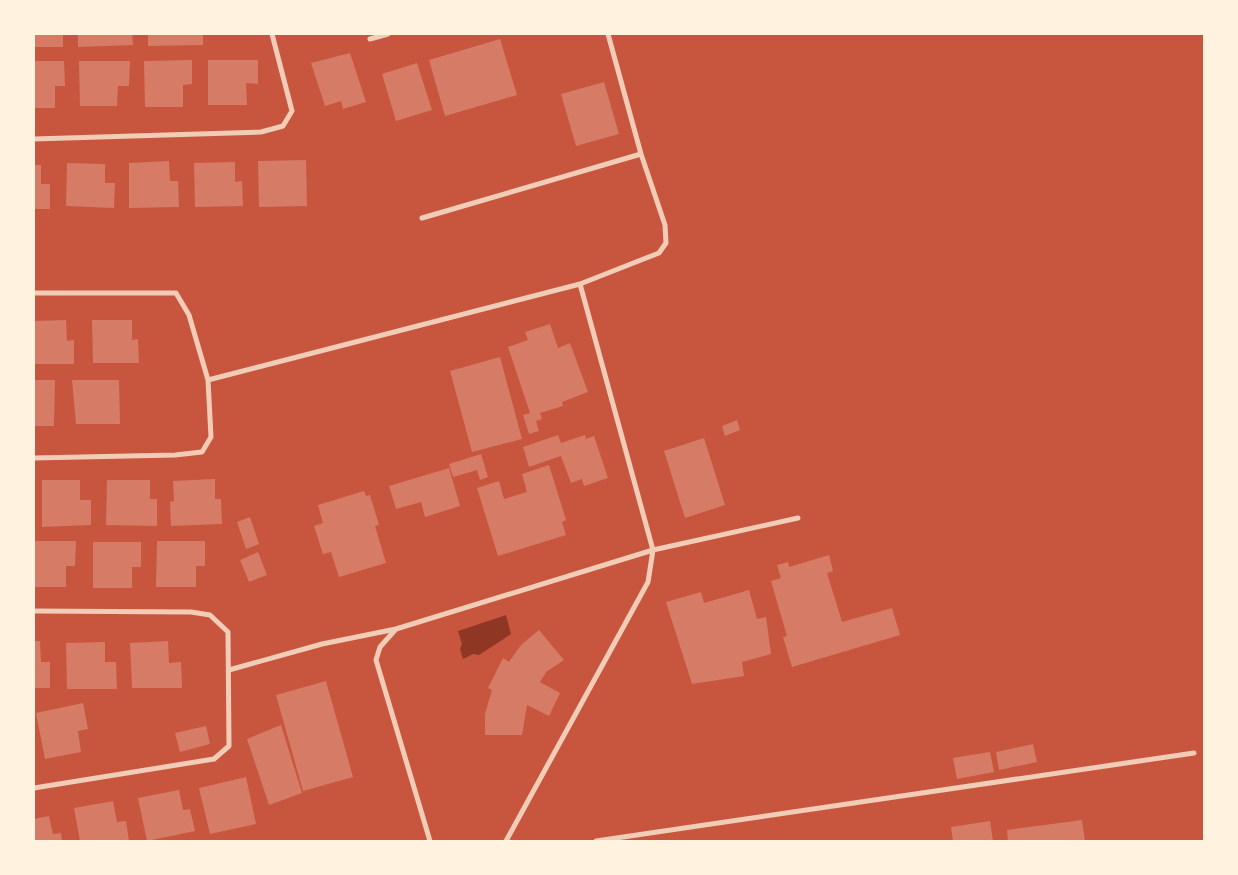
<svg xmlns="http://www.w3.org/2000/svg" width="1238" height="875" font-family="Raleway,sans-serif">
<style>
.water{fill:#8f3625}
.building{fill:#d67c66}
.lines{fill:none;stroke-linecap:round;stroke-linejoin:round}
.minor{stroke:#f1ccb7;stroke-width:5}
</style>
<rect width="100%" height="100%" fill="#c8553d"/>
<path class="water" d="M 506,615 L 511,634 L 479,655 L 473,654 L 463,659 L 460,649 L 462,644 L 458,631 Z"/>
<path class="building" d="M 34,34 L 63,34 L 63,47 L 34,47 Z
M 78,34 L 132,34 L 133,45 L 78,47 Z
M 148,34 L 203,34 L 203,45 L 148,46 Z
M 500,39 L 517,95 L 445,116 L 429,60 Z
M 350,53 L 366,102 L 343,109 L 341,101 L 325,106 L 311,63 Z
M 192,60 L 192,84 L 183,85 L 183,107 L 145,107 L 144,61 Z
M 208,60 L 258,60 L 258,84 L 246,83 L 247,105 L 208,105 Z
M 34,61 L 64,61 L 65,86 L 55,86 L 55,108 L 34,108 Z
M 79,61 L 130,61 L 129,86 L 118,86 L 117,106 L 80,106 Z
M 417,63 L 432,110 L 396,121 L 382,74 Z
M 604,82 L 619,134 L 576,146 L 561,94 Z
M 306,160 L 307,206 L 259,207 L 258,161 Z
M 169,161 L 170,181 L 178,181 L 179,207 L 129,208 L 129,163 Z
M 235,162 L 235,182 L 242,181 L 243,206 L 195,207 L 194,163 Z
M 67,163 L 105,164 L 105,183 L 115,183 L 114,208 L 66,206 Z
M 34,165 L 41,165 L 41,184 L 50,184 L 50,209 L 34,209 Z
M 66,320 L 67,341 L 74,340 L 74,364 L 34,364 L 34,321 Z
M 92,320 L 132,320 L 132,340 L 138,339 L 139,363 L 93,363 Z
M 550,324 L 558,348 L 570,343 L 588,392 L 562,402 L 563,406 L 540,413 L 542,419 L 536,421 L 539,431 L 529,434 L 523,415 L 530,413 L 508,347 L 528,340 L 525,332 Z
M 500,357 L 522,439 L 472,452 L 450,371 Z
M 34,380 L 55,380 L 54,426 L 34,426 Z
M 72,380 L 119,380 L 120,424 L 76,424 Z
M 737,420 L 740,430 L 725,436 L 722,426 Z
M 558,435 L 561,443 L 585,435 L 586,439 L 594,436 L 608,478 L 584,486 L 582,479 L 571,483 L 561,456 L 529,467 L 523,447 Z
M 704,438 L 725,505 L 685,518 L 664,451 Z
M 481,454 L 488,477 L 480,480 L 477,470 L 453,477 L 449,464 Z
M 549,465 L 566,520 L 562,522 L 566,535 L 498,556 L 477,488 L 499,481 L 504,499 L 527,492 L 522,474 Z
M 449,468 L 460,506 L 425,517 L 421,502 L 396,509 L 389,486 Z
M 215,479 L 215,499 L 221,499 L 222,524 L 171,526 L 170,502 L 174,501 L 173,481 Z
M 42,480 L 80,480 L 80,500 L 91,500 L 91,525 L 42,527 Z
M 107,480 L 150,480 L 150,499 L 157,499 L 157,526 L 106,525 Z
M 364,491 L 366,496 L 370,495 L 379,525 L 375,526 L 386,563 L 339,577 L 331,552 L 323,554 L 314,526 L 323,523 L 318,505 Z
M 250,517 L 259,544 L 246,549 L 237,522 Z
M 34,541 L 76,541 L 75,566 L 66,566 L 66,587 L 34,587 Z
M 157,541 L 205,541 L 205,566 L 196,566 L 196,587 L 156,587 Z
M 93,542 L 141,542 L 141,567 L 132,567 L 132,588 L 93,588 Z
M 258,552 L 267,575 L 249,582 L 240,560 Z
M 829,555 L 833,571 L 827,573 L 842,622 L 892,608 L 900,635 L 792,667 L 783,637 L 787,636 L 771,581 L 781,578 L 777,565 L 788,562 L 789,567 Z
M 749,590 L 757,619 L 766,617 L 771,654 L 742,662 L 744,676 L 692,684 L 666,602 L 701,592 L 704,603 Z
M 539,630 L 564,660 L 546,672 L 540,682 L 560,693 L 549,716 L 527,705 L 522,735 L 485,735 L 485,714 L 492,690 L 488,688 L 503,658 L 509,662 L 521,645 Z
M 34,641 L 40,641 L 41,662 L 50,662 L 50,688 L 34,688 Z
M 168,641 L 169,663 L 181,662 L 182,688 L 132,688 L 130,643 Z
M 105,642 L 105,662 L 116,662 L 117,689 L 67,689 L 66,643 Z
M 326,681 L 353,777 L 303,791 L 276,695 Z
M 83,703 L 88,729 L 78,731 L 81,752 L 45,759 L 36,713 Z
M 281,725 L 302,793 L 269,805 L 247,739 Z
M 206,726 L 210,744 L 180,752 L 175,733 Z
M 1033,744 L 1037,762 L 999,770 L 996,752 Z
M 990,752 L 994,772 L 957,779 L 953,758 Z
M 246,777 L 256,824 L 210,834 L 199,788 Z
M 179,790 L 183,810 L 190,809 L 195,831 L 147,841 L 138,798 Z
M 113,801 L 117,822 L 126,821 L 129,841 L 80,841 L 74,808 Z
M 49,816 L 53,834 L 61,833 L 62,841 L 34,841 L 34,819 Z
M 1082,820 L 1085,841 L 1008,841 L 1007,830 Z
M 990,821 L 993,841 L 953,841 L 951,827 Z"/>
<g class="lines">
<path class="minor" d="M 370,39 L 388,34
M 34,139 L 261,132 L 283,126 L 292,111 L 272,34
M 422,218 L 641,154
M 34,293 L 176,293 L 189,315 L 208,380 L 580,284
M 34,458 L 175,455 L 202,452 L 211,437 L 208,380
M 34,611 L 191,612 L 210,615 L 228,632 L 229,746 L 214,759 L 34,788
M 229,670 L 322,644 L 396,629
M 430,841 L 376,660 L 380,647 L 396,629 L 653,550 L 798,518
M 506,841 L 648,582 L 653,550 L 580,284 L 659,253 L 666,243 L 665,225 L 641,154 L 608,34
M 596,841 L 1194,753"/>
</g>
<rect width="1238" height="875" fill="none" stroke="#fff3e0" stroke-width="70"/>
</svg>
